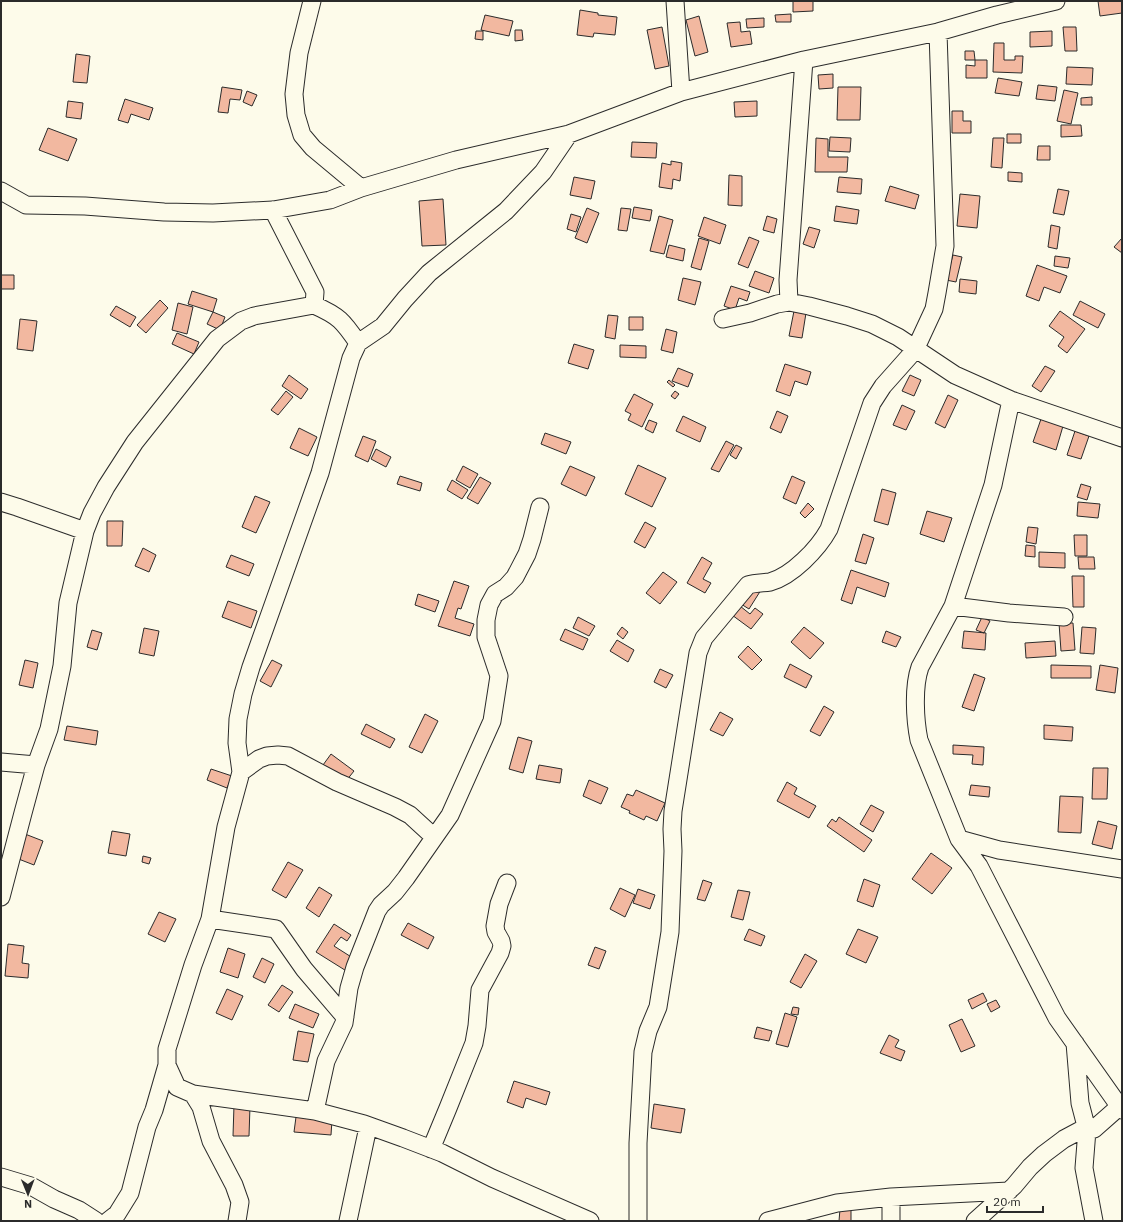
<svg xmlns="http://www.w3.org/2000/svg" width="1123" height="1222" font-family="'IBM Plex Sans',sans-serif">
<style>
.building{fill:#f2b8a0;stroke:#2b2b2b}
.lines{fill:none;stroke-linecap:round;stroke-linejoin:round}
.street-casing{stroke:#2b2b2b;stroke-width:19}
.street{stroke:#fdfbea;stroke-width:17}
</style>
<rect width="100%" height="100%" fill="#fdfbea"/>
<path class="building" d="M 793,1 L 813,1 L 813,11 L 793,12 Z
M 1098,1 L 1122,1 L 1122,13 L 1100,16 Z
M 580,10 L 598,13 L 598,15 L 617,17 L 615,35 L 594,33 L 593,37 L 577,35 Z
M 791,14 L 791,22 L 776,22 L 775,15 Z
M 485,15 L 513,21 L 509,36 L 481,30 Z
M 699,16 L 708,52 L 695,56 L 686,20 Z
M 764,18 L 764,27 L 747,28 L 746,19 Z
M 740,22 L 741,32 L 750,31 L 752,44 L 731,47 L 727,23 Z
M 662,27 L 669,66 L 655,69 L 647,30 Z
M 1063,27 L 1076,27 L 1077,51 L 1065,51 Z
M 515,30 L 522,30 L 523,40 L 515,41 Z
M 476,31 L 483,31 L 483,40 L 475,39 Z
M 1052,31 L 1052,46 L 1030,47 L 1030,32 Z
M 994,43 L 1004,43 L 1004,60 L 1015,60 L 1015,56 L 1023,56 L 1022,73 L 993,72 Z
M 965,51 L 974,51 L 975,60 L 965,60 Z
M 76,54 L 90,56 L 87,83 L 73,82 Z
M 975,60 L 987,60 L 987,78 L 966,78 L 966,65 L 975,66 Z
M 1067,67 L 1093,68 L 1092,85 L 1066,84 Z
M 833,74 L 833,88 L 819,89 L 818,75 Z
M 998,78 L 1022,82 L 1019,96 L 995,93 Z
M 1038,85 L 1057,87 L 1055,101 L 1036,99 Z
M 222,87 L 242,90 L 240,100 L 230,99 L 228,113 L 218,112 Z
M 838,87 L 861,87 L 860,120 L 837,120 Z
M 1064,90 L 1078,93 L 1071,124 L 1057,121 Z
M 247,91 L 257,95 L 252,106 L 243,102 Z
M 1092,97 L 1092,105 L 1081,105 L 1081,98 Z
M 125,99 L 153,108 L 149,120 L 131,114 L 128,123 L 118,120 Z
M 68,101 L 83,103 L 81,119 L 66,117 Z
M 757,101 L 757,116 L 735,117 L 734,102 Z
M 952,111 L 963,111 L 963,121 L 971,121 L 971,133 L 952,133 Z
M 1061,125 L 1081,125 L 1082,136 L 1061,137 Z
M 48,128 L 77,139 L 68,161 L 39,150 Z
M 1007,134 L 1021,134 L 1021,143 L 1007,143 Z
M 830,137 L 851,138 L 850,152 L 829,151 Z
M 816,138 L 828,139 L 828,157 L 848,157 L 847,172 L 815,172 Z
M 993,138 L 1004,138 L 1002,168 L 991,167 Z
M 632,142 L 657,143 L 656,158 L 631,157 Z
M 1038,146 L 1050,146 L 1050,160 L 1037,160 Z
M 671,161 L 682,163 L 680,181 L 673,179 L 672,189 L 659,187 L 662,163 L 671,165 Z
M 1008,172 L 1022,173 L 1022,182 L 1008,181 Z
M 729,175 L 742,176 L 742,206 L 728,205 Z
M 574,177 L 595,181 L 591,199 L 570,195 Z
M 839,177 L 862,179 L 861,194 L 837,192 Z
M 890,186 L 919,195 L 915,209 L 885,201 Z
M 1058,189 L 1069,191 L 1064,215 L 1053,213 Z
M 960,194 L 980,196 L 977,228 L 957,226 Z
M 443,199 L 446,245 L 422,246 L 419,201 Z
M 836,206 L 859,210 L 857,224 L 834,221 Z
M 634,207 L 652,210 L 650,221 L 632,218 Z
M 587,208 L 599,213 L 587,243 L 575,238 Z
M 621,208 L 631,209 L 627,231 L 618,230 Z
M 571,214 L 581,217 L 576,232 L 567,229 Z
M 659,216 L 673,220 L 664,254 L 650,251 Z
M 767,216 L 777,219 L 774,233 L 763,230 Z
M 704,217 L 726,225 L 720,244 L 698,236 Z
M 1051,225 L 1060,227 L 1057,249 L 1048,247 Z
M 809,227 L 820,230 L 814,248 L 803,244 Z
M 749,237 L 759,241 L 748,268 L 738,264 Z
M 699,238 L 709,241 L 701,270 L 691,267 Z
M 1122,238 L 1122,253 L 1114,247 Z
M 669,245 L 685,249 L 683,261 L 666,257 Z
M 953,255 L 962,257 L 956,282 L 946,280 Z
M 1055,256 L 1070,258 L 1068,268 L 1054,266 Z
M 1037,265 L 1067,276 L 1060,293 L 1044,287 L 1039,301 L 1026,296 Z
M 755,271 L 774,278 L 769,293 L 749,286 Z
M 1,275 L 14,275 L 14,289 L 1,289 Z
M 683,278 L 701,282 L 695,305 L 678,300 Z
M 960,279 L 977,281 L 976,294 L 959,292 Z
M 731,286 L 750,292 L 747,301 L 739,298 L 735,310 L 724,306 Z
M 192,291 L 217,299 L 213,312 L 188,304 Z
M 160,300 L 168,308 L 146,333 L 137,325 Z
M 1080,301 L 1105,314 L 1098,328 L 1073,315 Z
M 178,303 L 193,307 L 187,334 L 172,330 Z
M 116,306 L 136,317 L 130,327 L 110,315 Z
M 794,311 L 806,313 L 802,338 L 789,336 Z
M 1060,311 L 1085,329 L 1067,353 L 1058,346 L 1064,337 L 1049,326 Z
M 213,312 L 225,317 L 220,330 L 207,324 Z
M 608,315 L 618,316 L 615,339 L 605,337 Z
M 629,317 L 643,317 L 643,330 L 629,330 Z
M 20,319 L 37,321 L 33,351 L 17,349 Z
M 666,329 L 677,332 L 673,353 L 661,350 Z
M 177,333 L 199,342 L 194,354 L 172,344 Z
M 574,344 L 594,350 L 588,369 L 568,363 Z
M 620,345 L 646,346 L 646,358 L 620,357 Z
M 785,364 L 811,372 L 807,385 L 795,381 L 790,396 L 776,391 Z
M 1045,366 L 1055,371 L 1041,392 L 1032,386 Z
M 678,368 L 693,374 L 688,387 L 672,381 Z
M 289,375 L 308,389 L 301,399 L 282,386 Z
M 910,375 L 921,380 L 914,396 L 902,391 Z
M 669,380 L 675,385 L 673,387 L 667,382 Z
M 286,391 L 293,397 L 278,415 L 271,410 Z
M 675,391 L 679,394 L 675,399 L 671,396 Z
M 634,394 L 653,404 L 642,427 L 628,420 L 631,414 L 625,411 Z
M 948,395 L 958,400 L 945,428 L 935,423 Z
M 902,405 L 915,411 L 906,430 L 893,425 Z
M 777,411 L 788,416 L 781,433 L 770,428 Z
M 683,416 L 706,427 L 700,442 L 676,431 Z
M 1041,419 L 1063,426 L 1056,450 L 1033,442 Z
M 649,420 L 657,423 L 653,433 L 645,429 Z
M 299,428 L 317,437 L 308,456 L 290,448 Z
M 1075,431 L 1089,436 L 1081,459 L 1067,455 Z
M 545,433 L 571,442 L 566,454 L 541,444 Z
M 363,436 L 376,441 L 368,462 L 355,456 Z
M 726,441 L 734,445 L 719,472 L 711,469 Z
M 736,445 L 742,448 L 736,459 L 730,455 Z
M 376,449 L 391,457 L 386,467 L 371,459 Z
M 638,465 L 666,478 L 652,507 L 625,494 Z
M 463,466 L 478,474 L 470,488 L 456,480 Z
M 570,466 L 595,477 L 586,496 L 561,484 Z
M 400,476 L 422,483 L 420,491 L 397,484 Z
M 792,476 L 805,482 L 796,504 L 783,498 Z
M 480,477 L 491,483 L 478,504 L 467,498 Z
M 452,480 L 468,490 L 462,499 L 447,490 Z
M 1081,484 L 1091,487 L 1087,500 L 1077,497 Z
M 882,489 L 896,493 L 888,525 L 874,521 Z
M 255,496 L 270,502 L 256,533 L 242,527 Z
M 1078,502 L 1100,504 L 1098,518 L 1077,516 Z
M 808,503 L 814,509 L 805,518 L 800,513 Z
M 927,511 L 952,518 L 944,542 L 920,534 Z
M 107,521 L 123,521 L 122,546 L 107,546 Z
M 645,522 L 656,528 L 645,548 L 634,542 Z
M 1028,527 L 1038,528 L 1036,544 L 1026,542 Z
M 863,534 L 874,538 L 866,564 L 855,561 Z
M 1074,535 L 1087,535 L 1087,556 L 1075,556 Z
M 1026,545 L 1035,546 L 1035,557 L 1025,556 Z
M 143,548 L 156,555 L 149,572 L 135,566 Z
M 1039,552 L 1065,553 L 1065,568 L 1039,567 Z
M 231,555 L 254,564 L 249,576 L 226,567 Z
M 702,557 L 712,563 L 703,579 L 711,583 L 705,593 L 687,583 Z
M 1078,557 L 1094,557 L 1095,569 L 1079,569 Z
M 851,570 L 889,583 L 885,597 L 857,587 L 852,604 L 841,600 Z
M 663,572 L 677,582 L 660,604 L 646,593 Z
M 1072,576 L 1084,576 L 1084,607 L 1073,607 Z
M 454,581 L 469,586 L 461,609 L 458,608 L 455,618 L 474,624 L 470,636 L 438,626 Z
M 752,585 L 761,590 L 749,609 L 741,604 Z
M 418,594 L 439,601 L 435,612 L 415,605 Z
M 228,601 L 257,611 L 251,628 L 222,617 Z
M 740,606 L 750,614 L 755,608 L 763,614 L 751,629 L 732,615 Z
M 578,617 L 595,626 L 589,636 L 573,628 Z
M 982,617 L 990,621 L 984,633 L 976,630 Z
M 1059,623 L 1073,623 L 1075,650 L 1061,651 Z
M 622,627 L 628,632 L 623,639 L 617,634 Z
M 804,627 L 824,643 L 810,659 L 791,642 Z
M 1082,627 L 1096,628 L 1094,654 L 1080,653 Z
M 144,628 L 159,631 L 154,656 L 139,653 Z
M 565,629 L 588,639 L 583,650 L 560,640 Z
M 92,630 L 102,633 L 97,650 L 87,647 Z
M 886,631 L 901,637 L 896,647 L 882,642 Z
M 964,631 L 986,633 L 985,650 L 962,648 Z
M 617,640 L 634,650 L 628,662 L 610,651 Z
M 1055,641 L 1056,656 L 1026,658 L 1025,643 Z
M 748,646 L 762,660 L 752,670 L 738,657 Z
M 25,660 L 38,663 L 33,688 L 19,685 Z
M 272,660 L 282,665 L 271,687 L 260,681 Z
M 790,664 L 812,676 L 806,688 L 784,677 Z
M 1051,665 L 1091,666 L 1091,678 L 1051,678 Z
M 1100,665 L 1118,668 L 1115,693 L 1096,690 Z
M 660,669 L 673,675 L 666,688 L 654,682 Z
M 974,674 L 985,678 L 974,711 L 962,707 Z
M 824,706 L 834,712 L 820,736 L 810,731 Z
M 720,712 L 733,719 L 723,736 L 710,730 Z
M 425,714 L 438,721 L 422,753 L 409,747 Z
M 366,724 L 395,739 L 390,748 L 361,734 Z
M 1044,725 L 1073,727 L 1072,741 L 1044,739 Z
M 67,726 L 98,731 L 96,745 L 64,740 Z
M 518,737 L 532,741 L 523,773 L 509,769 Z
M 953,745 L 984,747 L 983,765 L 972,764 L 973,755 L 953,754 Z
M 331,754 L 354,771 L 346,781 L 323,765 Z
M 539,765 L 562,769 L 560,783 L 536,779 Z
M 1093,768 L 1108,768 L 1107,799 L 1092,799 Z
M 211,769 L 232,776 L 227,788 L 207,780 Z
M 589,780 L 608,788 L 601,804 L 583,796 Z
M 787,782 L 797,788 L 794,794 L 816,806 L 809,818 L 777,801 Z
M 971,785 L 990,787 L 989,797 L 969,795 Z
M 636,790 L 665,803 L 657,821 L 646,816 L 644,820 L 629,813 L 630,811 L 621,807 L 627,794 L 633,796 Z
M 1060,796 L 1083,797 L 1081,833 L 1058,832 Z
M 871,805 L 884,812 L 873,832 L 860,824 Z
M 839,817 L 872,840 L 864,852 L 827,826 L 832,819 L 836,822 Z
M 1098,821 L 1117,826 L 1112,849 L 1092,844 Z
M 112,831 L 130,834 L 126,856 L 108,853 Z
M 25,834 L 43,841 L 34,865 L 16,858 Z
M 931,853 L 952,868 L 932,894 L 912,879 Z
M 143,856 L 151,858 L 149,864 L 142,862 Z
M 288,862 L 303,870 L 286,898 L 272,890 Z
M 864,879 L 880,885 L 873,907 L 857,901 Z
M 703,880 L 712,883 L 705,901 L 697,899 Z
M 319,887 L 332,895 L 319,917 L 306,908 Z
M 620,888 L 635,895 L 625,917 L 610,909 Z
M 638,889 L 655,895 L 650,909 L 633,903 Z
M 738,890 L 750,892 L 743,920 L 731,917 Z
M 159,912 L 176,919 L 165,942 L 148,934 Z
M 408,923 L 434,937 L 428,949 L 401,935 Z
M 334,924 L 351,935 L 347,941 L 341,937 L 334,946 L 356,960 L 348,972 L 316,952 Z
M 749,929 L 765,936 L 761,946 L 744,940 Z
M 858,929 L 878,937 L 866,963 L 846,954 Z
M 8,944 L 24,946 L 22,963 L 29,964 L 28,978 L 5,976 Z
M 595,947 L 606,951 L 599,969 L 588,965 Z
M 228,948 L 245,954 L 238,978 L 220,972 Z
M 805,954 L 817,961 L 801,988 L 790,982 Z
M 262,958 L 274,964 L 265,983 L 253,977 Z
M 282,985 L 293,992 L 279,1012 L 268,1005 Z
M 227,989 L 243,996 L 232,1020 L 216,1013 Z
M 983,993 L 987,1001 L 972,1009 L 968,1000 Z
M 996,1000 L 1000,1007 L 991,1012 L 987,1004 Z
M 295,1004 L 319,1014 L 313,1028 L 289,1018 Z
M 793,1007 L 799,1008 L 798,1015 L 791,1014 Z
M 785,1013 L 797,1017 L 788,1047 L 776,1044 Z
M 962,1019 L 975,1046 L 961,1052 L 949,1025 Z
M 757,1027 L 772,1031 L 769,1041 L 754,1038 Z
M 298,1031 L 314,1034 L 308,1062 L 293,1060 Z
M 889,1035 L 899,1040 L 895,1047 L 905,1051 L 901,1061 L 880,1053 Z
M 514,1081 L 550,1092 L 546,1105 L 526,1098 L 523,1108 L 507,1102 Z
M 654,1104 L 685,1109 L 681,1133 L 651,1128 Z
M 234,1105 L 250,1106 L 249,1136 L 233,1136 Z
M 296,1117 L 332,1120 L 331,1135 L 294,1132 Z
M 840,1209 L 851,1210 L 851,1221 L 839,1221 Z"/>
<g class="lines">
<g class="street-casing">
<path id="street" d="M 312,1 L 299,53 L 294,94 L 296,115 L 302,135 L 313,148 L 361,188
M 675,1 L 681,92
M 569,134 L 543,172 L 506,211 L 429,273 L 405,299 L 383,326 L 358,343 L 351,358 L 320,473 L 251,667 L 243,694 L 238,719 L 237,743 L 241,772 L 226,827 L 210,919 L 193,965 L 167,1049 L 167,1065 L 177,1087 L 193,1094 L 315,1111 L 364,1124 L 403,1138 L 442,1153 L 492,1178 L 590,1221
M 1,191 L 26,205 L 85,206 L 164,212 L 213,213 L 273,210 L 330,200 L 361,188 L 456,160 L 569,134 L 681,92 L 804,60 L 938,32 L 997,15 L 1056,1
M 273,210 L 315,292 L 314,305 C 339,316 343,321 358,343
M 789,302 L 788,280 L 804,60
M 723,319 L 750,313 L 777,304 L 789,302 L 809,306 L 847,316 L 872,324 L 898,337 L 955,375 L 1011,400 L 1122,438
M 1011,400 L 993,485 L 953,606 L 920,667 C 913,687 915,720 919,740 L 959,839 L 979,866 L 1057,1018 L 1122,1110
M 1,502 L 17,507 L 85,531
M 953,606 L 1009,613 L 1064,617
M 1,762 L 36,765
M 241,772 L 259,759 L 267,756 L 278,755 L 288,756 L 337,782 L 395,807 L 410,815 L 434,837
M 959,839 L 999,850 L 1122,869
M 1,897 L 23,813 L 36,765 L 49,729 L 62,666 L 68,603 L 85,531 L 92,513 L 106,487 L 135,442 L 217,339 L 241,321 L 254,316 L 314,305
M 210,919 L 276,929 L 304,969 L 345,1017
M 1075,1043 L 1080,1103 L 1087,1130 L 1084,1168 L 1094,1221
M 193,1094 L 201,1107 L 211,1141 L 234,1185 L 240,1202 L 237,1221
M 315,1111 L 326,1061 L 344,1023 L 349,988 L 355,967 L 377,911 L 381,905 L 395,892 L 406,878 L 450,815 L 492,721 L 499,676 L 486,637 L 486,620 L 489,605 L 495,594 L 506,587 L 515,577 L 527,554 L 532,539 L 540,507
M 431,1149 L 448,1108 L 474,1043 L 477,1026 L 480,990 L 500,953 L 502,946 L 501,941 L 496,932 L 495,926 L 499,904 L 507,883
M 1,1177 L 31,1186 L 54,1199 L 79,1210 L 96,1221
M 108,1221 L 117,1214 L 130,1193 L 147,1127 L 154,1110 L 167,1065
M 348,1221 L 368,1127 L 364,1124
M 638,1221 L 638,1143 L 643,1052 L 648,1031 L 658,1007 L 670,932 L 673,851 L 672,829 L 673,811 L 698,653 L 704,638 L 748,585 C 755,583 763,583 770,582 C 792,576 818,549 829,529 L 872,403 L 883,386 L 915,350 L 934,309 L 937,293 L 945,246 L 938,32
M 768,1221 L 837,1203 L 891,1197 L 1009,1191
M 891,1221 L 891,1197
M 975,1221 L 1014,1186 L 1030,1167 L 1044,1154 L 1064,1139 L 1079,1131 L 1094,1129 L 1119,1107"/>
</g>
<use href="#street" class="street"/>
</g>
<rect width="1123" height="1222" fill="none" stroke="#2b2b2b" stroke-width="4"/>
<g transform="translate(28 1194) rotate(179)" stroke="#fdfbea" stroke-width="3" paint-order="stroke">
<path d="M0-3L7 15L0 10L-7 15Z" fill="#2b2b2b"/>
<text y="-6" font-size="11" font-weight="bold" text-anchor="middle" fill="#2b2b2b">N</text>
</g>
<path d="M987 1206v6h56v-6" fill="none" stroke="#2b2b2b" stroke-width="2"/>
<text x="993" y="1206" font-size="12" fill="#2b2b2b" stroke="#fdfbea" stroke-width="3" paint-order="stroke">20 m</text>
</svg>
